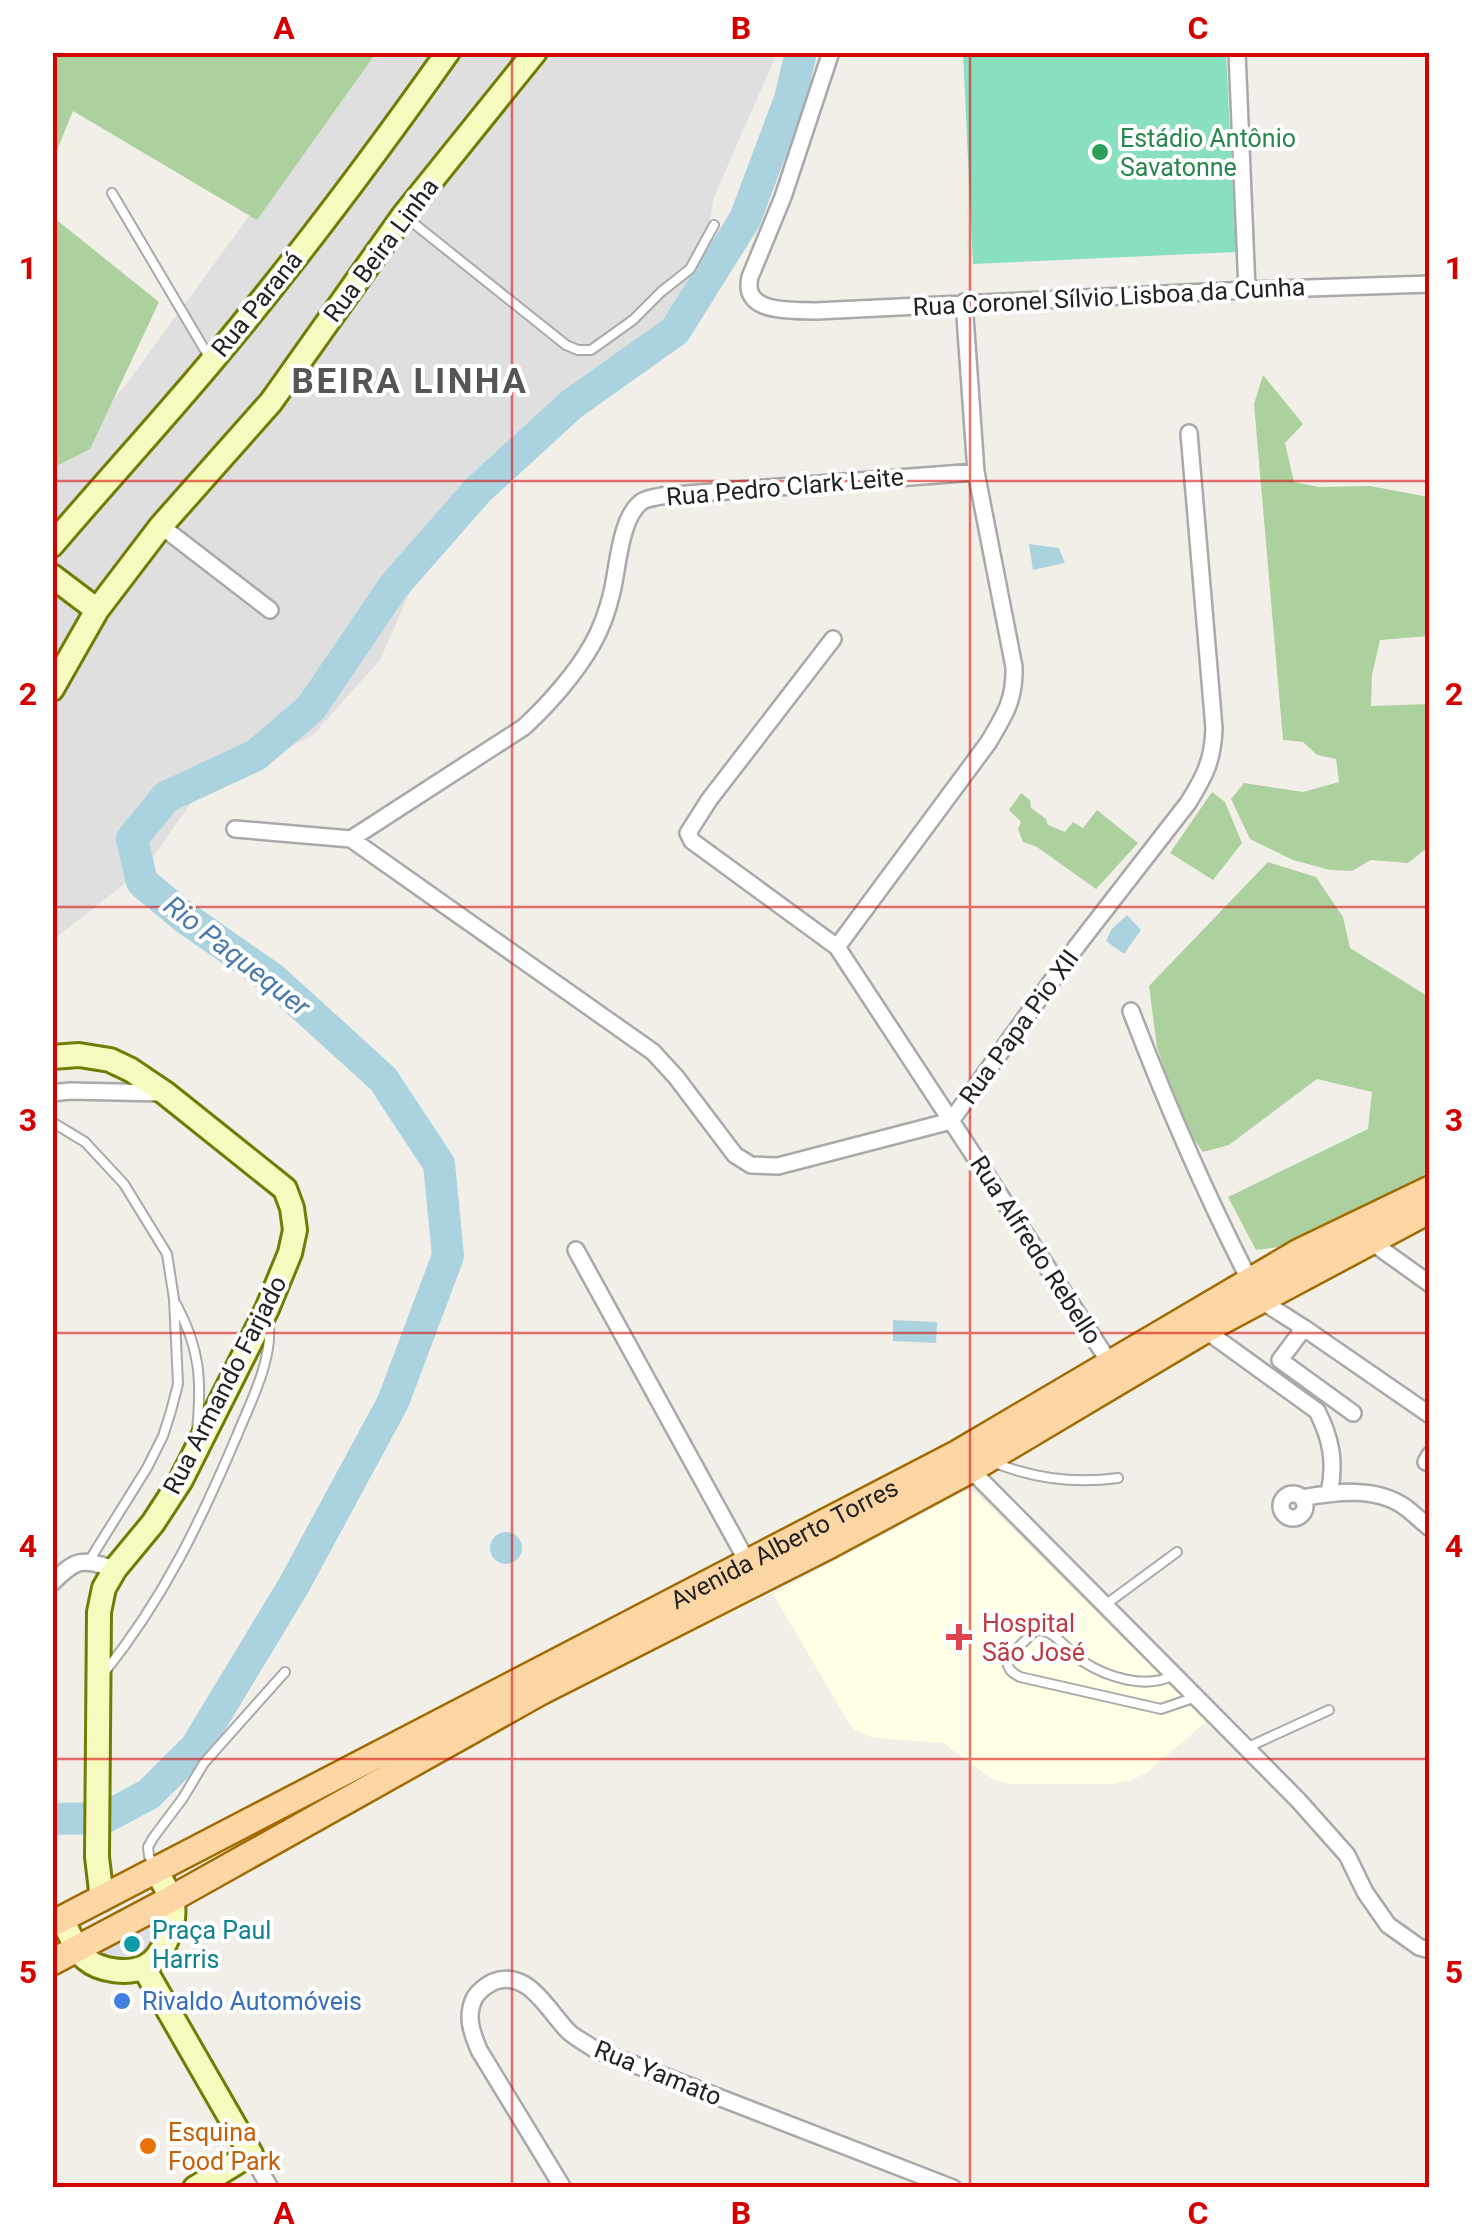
<svg xmlns="http://www.w3.org/2000/svg" width="1482" height="2240" font-family="Roboto,sans-serif">
<style>
.residential{fill:#e0dfdf}
.education{fill:#ffffe5}
.forest{fill:#add19e}
.pitch{fill:#88e0be}
.plaza{fill:#dddde8}
.water{fill:#aad3df}
.lines{fill:none;stroke-linecap:round;stroke-linejoin:round}
.river{stroke:#aad3df;stroke-width:32}
.lane-casing{stroke:#a9a9a9;stroke-width:12}
.street-casing{stroke:#a9a9a9;stroke-width:20}
.secondary-casing{stroke:#707d05;stroke-width:28}
.primary-casing{stroke:#a06b00;stroke-width:30}
.lane{stroke:#fff;stroke-width:8}
.street{stroke:#fff;stroke-width:15}
.secondary{stroke:#f7fabf;stroke-width:22}
.primary{stroke:#fcd6a4;stroke-width:25}
.grid{fill:none;stroke:#d40000;stroke-width:2.5;stroke-opacity:0.55}
.leisure-dot{fill:#2e9e5b;stroke:#fff;stroke-width:4}
.health-dot{fill:#e0444e;stroke:#fff;stroke-width:4}
.culture-dot{fill:#0f9aa8;stroke:#fff;stroke-width:4}
.shop-dot{fill:#3f7fe0;stroke:#fff;stroke-width:4}
.food-dot{fill:#e8710a;stroke:#fff;stroke-width:4}
.labels{text-anchor:middle;dominant-baseline:central;stroke-width:8;stroke-linejoin:round;paint-order:stroke}
.leisure-label{font-size:25px;fill:#27864d;stroke:#fff;text-anchor:start}
.street-label{font-size:25px;fill:#222;stroke:#fff}
.health-label{font-size:25px;fill:#be3a42;stroke:#fff;text-anchor:start}
.culture-label{font-size:25px;fill:#0d838f;stroke:#fff;text-anchor:start}
.shop-label{font-size:25px;fill:#366cbe;stroke:#fff;text-anchor:start}
.food-label{font-size:25px;fill:#c56008;stroke:#fff;text-anchor:start}
.water-label{font-size:28px;font-style:italic;fill:#4a7aab;stroke:#fff}
.district-label{font-size:35px;font-weight:bold;letter-spacing:2.5px;fill:#555;stroke:#fff}
.neatline{fill:none;stroke:#d40000;stroke-width:4}
.grid-label{font-size:32px;text-anchor:middle;font-weight:bold;fill:#d40000}
</style>
<rect width="100%" height="100%" fill="#f2efe9"/>
<path class="residential" d="M 359,53 L 777,53 L 714,197 L 694,314 L 513,447 L 435,535 L 380,660 L 313,735 L 193,800 L 147,866 L 53,940 L 53,463 L 125,386 L 290,160 Z"/>
<path class="education" d="M 967,1490 L 976,1493 L 1207,1721 L 1146,1773 L 1131,1780 L 1112,1784 L 1011,1784 L 994,1780 L 943,1743 L 875,1738 L 855,1730 L 849,1723 L 773,1594 Z"/>
<path class="forest" d="M 53,52 L 376,52 L 376,53 L 257,220 L 73,111 L 53,160 Z
M 53,217 L 159,302 L 90,449 L 53,468 Z
M 1263,375 L 1303,424 L 1285,443 L 1294,482 L 1319,487 L 1370,486 L 1429,497 L 1429,636 L 1380,640 L 1372,675 L 1371,706 L 1429,704 L 1429,850 L 1427,848 L 1408,863 L 1371,860 L 1352,871 L 1330,870 L 1293,860 L 1250,839 L 1231,799 L 1244,783 L 1303,792 L 1339,782 L 1336,759 L 1317,755 L 1303,742 L 1283,740 L 1254,404 Z
M 1212,792 L 1225,802 L 1242,843 L 1213,880 L 1170,853 Z
M 1021,793 L 1030,800 L 1031,808 L 1046,819 L 1048,825 L 1065,832 L 1073,822 L 1083,828 L 1097,810 L 1138,843 L 1096,889 L 1037,847 L 1023,842 L 1018,829 L 1021,822 L 1009,810 Z
M 1268,862 L 1316,877 L 1343,917 L 1350,948 L 1429,997 L 1429,1171 L 1416,1181 L 1298,1245 L 1256,1250 L 1228,1197 L 1368,1129 L 1372,1092 L 1317,1079 L 1229,1145 L 1203,1152 L 1183,1125 L 1157,1047 L 1149,986 Z"/>
<path class="pitch" d="M 963,53 L 1226,53 L 1236,252 L 973,264 Z"/>
<path class="plaza" d="M 165,1911 L 167,1926 L 136,1966 L 90,1953 Z"/>
<path class="water" d="M 1029,544 L 1059,548 L 1065,563 L 1033,570 Z
M 1127,915 L 1141,930 L 1124,954 L 1106,941 L 1111,930 Z
M 893,1320 L 937,1322 L 936,1343 L 893,1341 Z
M490 1548a16 16 0 1 1 32 0a16 16 0 1 1-32 0Z"/>
<g class="lines">
<path class="river" d="M 52,1819 L 104,1818 L 149,1794 L 196,1747 L 294,1585 L 393,1402 L 448,1256 L 439,1164 L 383,1079 L 273,979 L 184,917 L 142,882 L 132,839 L 166,797 L 256,755 L 311,708 L 393,587 L 478,490 L 572,404 L 675,331 L 745,219 L 790,99 L 801,52"/>
<g class="lane-casing">
<path id="lane" d="M 112,193 L 209,357
M 407,218 L 566,345 L 578,350 L 591,350 L 633,320 L 661,292 L 690,269 L 714,225
M 52,1122 L 85,1142 L 124,1184 L 167,1254 L 174,1299 L 178,1384 L 171,1411 L 163,1436 L 147,1468 L 89,1561
M 176,1304 C 200,1348 202,1381 197,1430
M 995,1463 C 1036,1479 1075,1484 1118,1478
M 1105,1605 L 1177,1552
M 104,1673 C 164,1598 201,1521 238,1433 C 252,1399 272,1361 269,1324
M 1174,1675 C 1145,1690 1107,1677 1082,1661 C 1066,1650 1055,1629 1036,1630 L 1007,1658 C 1007,1669 1011,1672 1020,1677 L 1161,1709 L 1196,1697
M 1246,1748 L 1329,1710
M 155,1868 L 149,1856 L 148,1847 L 153,1838 L 183,1798 L 204,1763 L 285,1672"/>
</g>
<g class="street-casing">
<path id="street" d="M 831,52 L 783,197 L 750,277 C 741,314 791,310 816,311 L 1247,290 L 1430,284
M 1237,52 L 1247,290
M 161,526 L 270,610
M 833,639 L 709,800 L 688,833 L 692,841 L 837,947 L 1110,1363
M 235,829 L 351,839 L 653,1052 L 676,1077 L 735,1155 L 751,1165 L 778,1166 L 951,1121 L 1077,946 L 1188,803 C 1205,776 1213,760 1214,728 L 1189,433
M 351,839 L 524,727 C 549,704 577,672 593,643 C 602,627 608,609 612,592 C 618,567 620,520 640,503 C 645,498 654,498 661,496 L 976,472
M 837,947 L 988,743 C 1005,715 1015,699 1014,667 L 976,472 L 964,302
M 1131,1011 C 1166,1103 1205,1193 1250,1281
M 52,1093 L 70,1091 L 163,1093
M 1370,1241 L 1430,1284
M 576,1250 L 748,1563
M 1260,1300 L 1304,1328 L 1430,1415
M 1304,1328 L 1280,1360 L 1353,1413
M 1205,1330 L 1317,1411 C 1331,1438 1336,1463 1329,1493
M 1426,1462 L 1430,1455
M 966,1465 L 1298,1800 L 1347,1855 L 1365,1892 L 1388,1925 L 1419,1947 L 1430,1950
M1281 1506a12 12 0 1 1 24 0a12 12 0 1 1-24 0Z
M 1302,1498 C 1335,1492 1375,1486 1405,1507 C 1413,1513 1421,1521 1430,1528
M 52,1583 C 78,1557 81,1559 115,1569
M 251,2154 L 270,2188
M 563,2188 L 479,2050 C 472,2033 465,2016 475,1997 C 479,1991 487,1985 493,1982 C 528,1968 548,2011 568,2031 C 575,2038 586,2043 594,2049 L 953,2188"/>
</g>
<g class="secondary-casing">
<path id="secondary" d="M 52,545 C 105,483 160,423 212,361 C 295,262 373,158 448,52
M 52,576 L 97,610
M 52,689 L 97,610 L 161,526 L 271,402 L 403,216 L 535,52
M 52,1057 L 79,1055 L 110,1060 L 131,1070 L 165,1093 L 285,1189 L 292,1208 L 295,1230 L 290,1253 L 267,1309 L 181,1480 L 153,1523 L 115,1569 L 104,1588 L 99,1612 L 97,1857 L 102,1899
M 62,1919 C 69,1932 75,1950 86,1959 C 100,1971 129,1975 146,1966 C 163,1957 176,1924 173,1905 C 171,1893 161,1881 156,1870
M 144,1968 L 251,2154 L 195,2188"/>
</g>
<g class="primary-casing">
<g id="primary">
<path id="s1" d="M 52,1924 L 958,1453 L 1299,1252 L 1430,1189"/>
<path d="M 52,1962 L 171,1899 L 542,1691 L 830,1545 L 970,1470 L 1205,1330 L 1430,1210"/>
</g>
</g>
<use href="#lane" class="lane"/>
<use href="#street" class="street"/>
<use href="#secondary" class="secondary"/>
<use href="#primary" class="primary"/>
</g>
<path class="grid" d="M 512,52 L 512,2188M 970,52 L 970,2188M 52,481 L 1430,481M 52,907 L 1430,907M 52,1333 L 1430,1333M 52,1759 L 1430,1759"/>
<circle class="leisure-dot" cx="1100" cy="152" r="10"/>
<path class="health-dot" d="M954 1622h10v10h10v10h-10v10h-10v-10h-10v-10h10z"/>
<circle class="culture-dot" cx="132" cy="1944" r="10"/>
<circle class="shop-dot" cx="122" cy="2001" r="10"/>
<circle class="food-dot" cx="148" cy="2146" r="10"/>
<g class="labels">
<g class="leisure-label">
<text x="1120" y="138">Estádio Antônio<tspan x="1120" dy="29">Savatonne</tspan></text>
</g>
<g class="street-label">
<text transform="translate(381 250) rotate(-53)">Rua Beira Linha</text>
<text transform="translate(1109 297) rotate(-3)">Rua Coronel Sílvio Lisboa da Cunha</text>
<text transform="translate(257 304) rotate(-51)">Rua Paraná</text>
<text transform="translate(785 487) rotate(-5)">Rua Pedro Clark Leite</text>
<text transform="translate(1019 1027) rotate(-54)">Rua Papa Pio XII</text>
<text transform="translate(1036 1250) rotate(57)">Rua Alfredo Rebello</text>
<text transform="translate(225 1385) rotate(-63)">Rua Armando Farjado</text>
<text stroke="none"><textPath href="#s1" startOffset="825">Avenida Alberto Torres</textPath></text>
<text transform="translate(658 2073) rotate(22)">Rua Yamato</text>
</g>
<g class="health-label">
<text x="982" y="1623">Hospital<tspan x="982" dy="29">São José</tspan></text>
</g>
<g class="culture-label">
<text x="152" y="1930">Praça Paul<tspan x="152" dy="29">Harris</tspan></text>
</g>
<g class="shop-label">
<text x="142" y="2001">Rivaldo Automóveis</text>
</g>
<g class="food-label">
<text x="168" y="2132">Esquina<tspan x="168" dy="29">Food Park</tspan></text>
</g>
<g class="water-label">
<text transform="translate(237 956) rotate(38)">Rio Paquequer</text>
</g>
<g class="district-label">
<text x="410" y="381">BEIRA LINHA</text>
</g>
</g>
<rect width="1482" height="2240" fill="none" stroke="#ffffff" stroke-width="110"/>
<rect x="55" y="55" width="1372" height="2130" class="neatline"/>
<g class="grid-label">
<text x="284" y="39">A</text>
<text x="741" y="39">B</text>
<text x="1198" y="39">C</text>
<text x="28" y="279">1</text>
<text x="1454" y="279">1</text>
<text x="28" y="705">2</text>
<text x="1454" y="705">2</text>
<text x="28" y="1131">3</text>
<text x="1454" y="1131">3</text>
<text x="28" y="1557">4</text>
<text x="1454" y="1557">4</text>
<text x="28" y="1983">5</text>
<text x="1454" y="1983">5</text>
<text x="284" y="2224">A</text>
<text x="741" y="2224">B</text>
<text x="1198" y="2224">C</text>
</g>
</svg>
